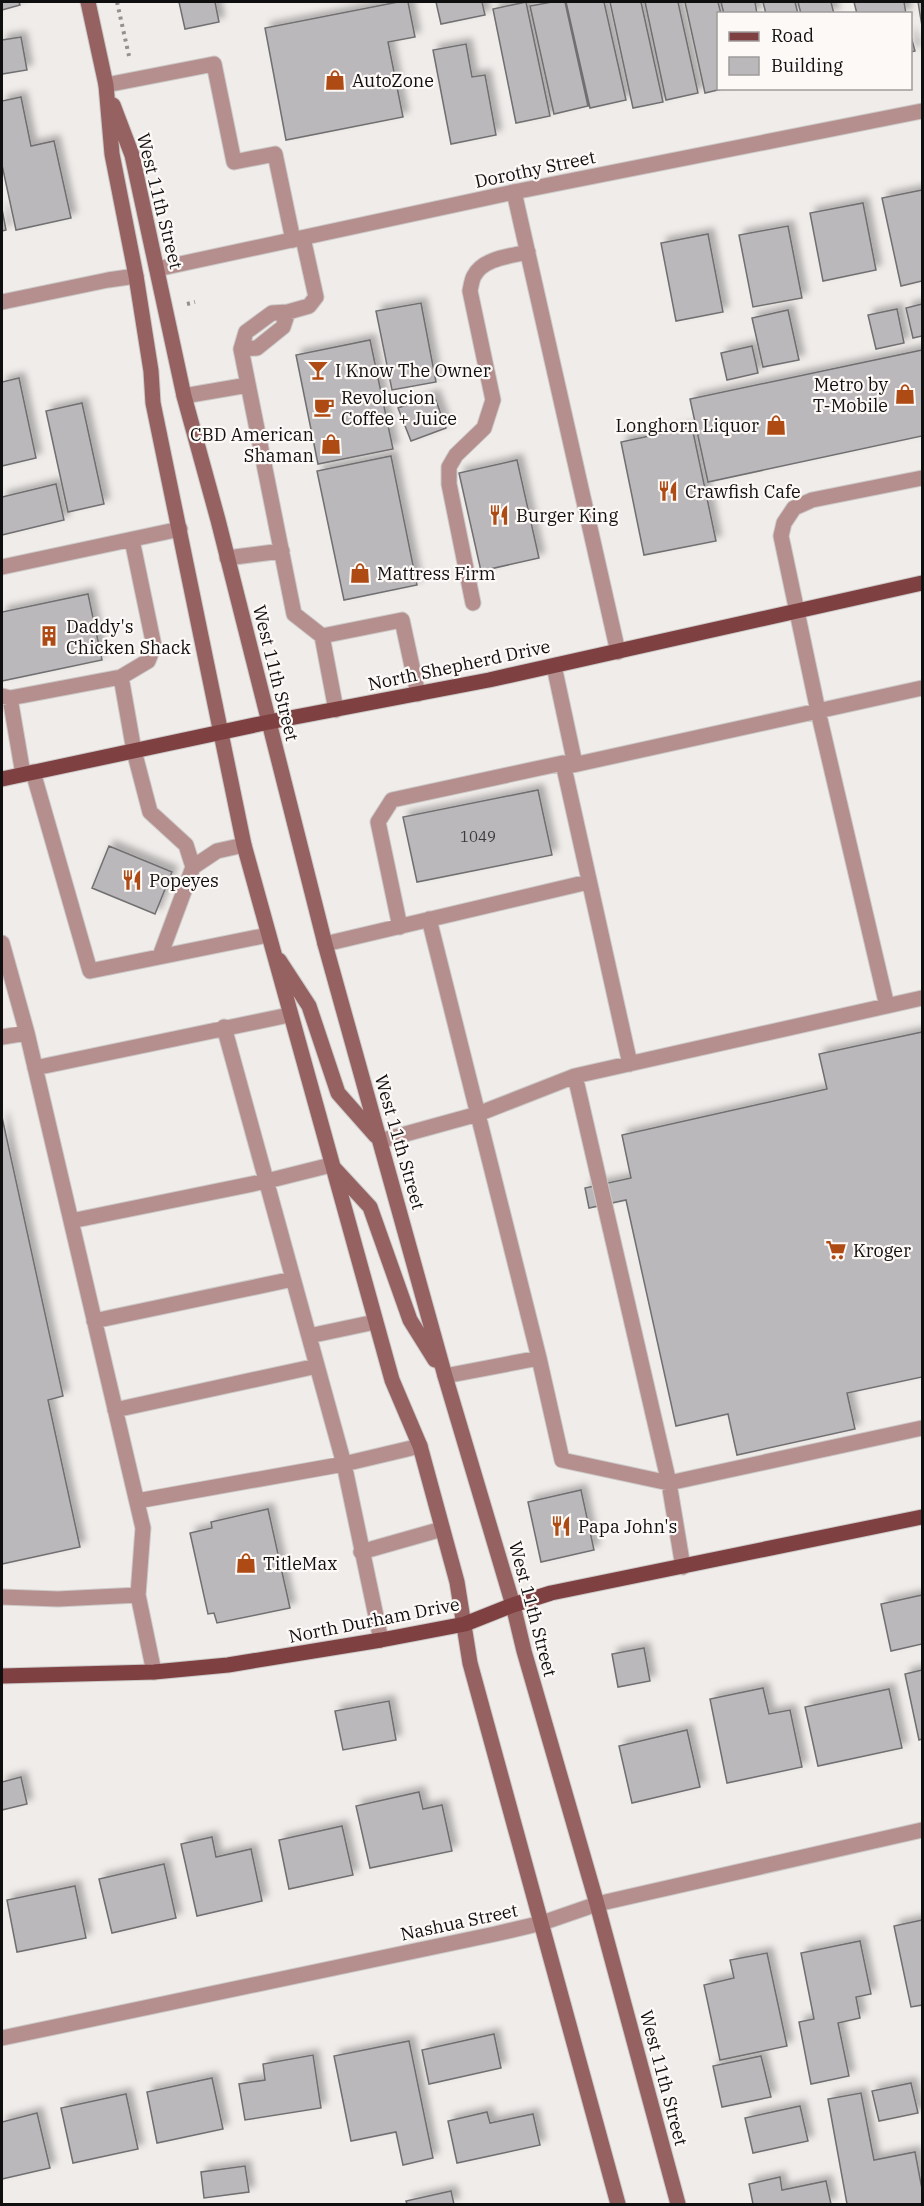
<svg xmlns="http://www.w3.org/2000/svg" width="924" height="2206" font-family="'IBM Plex Serif',serif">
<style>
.building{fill:#bab8ba;stroke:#716f71;stroke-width:1.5;filter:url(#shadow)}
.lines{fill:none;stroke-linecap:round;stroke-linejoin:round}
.service-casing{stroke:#cbc9c7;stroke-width:17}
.minor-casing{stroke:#cbc9c7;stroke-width:17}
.secondary-casing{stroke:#cbc9c7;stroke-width:17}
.primary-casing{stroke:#cbc9c7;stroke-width:17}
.path{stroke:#93908f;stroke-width:4;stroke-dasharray:3 4.5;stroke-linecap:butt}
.service{stroke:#b58e8e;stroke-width:15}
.minor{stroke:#b58e8e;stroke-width:15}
.secondary{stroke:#966161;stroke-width:15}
.primary{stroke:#7f4042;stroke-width:15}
.labels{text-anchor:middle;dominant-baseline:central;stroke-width:4.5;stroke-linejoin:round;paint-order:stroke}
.number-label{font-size:15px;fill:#3a393a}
.poi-label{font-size:18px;fill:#100f0f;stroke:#fdf9f7;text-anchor:start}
.street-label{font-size:18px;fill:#100f0f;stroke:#fdf9f7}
</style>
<defs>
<filter id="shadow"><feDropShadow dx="5.5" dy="-5.5" stdDeviation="3" flood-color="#0004"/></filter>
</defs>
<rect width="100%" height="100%" fill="#efecea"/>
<path class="building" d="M 2,2 L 19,2 L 20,5 L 2,10 Z
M 179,2 L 215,2 L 219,22 L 185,29 Z
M 398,2 L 408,2 L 415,37 L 388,42 L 403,117 L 286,140 L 265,28 Z
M 436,2 L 482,2 L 485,15 L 441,24 Z
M 526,2 L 550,116 L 516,123 L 493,9 Z
M 552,2 L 565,2 L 588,106 L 554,114 L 530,6 Z
M 566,2 L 604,2 L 626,100 L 590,108 Z
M 610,2 L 641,2 L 663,102 L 633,108 Z
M 645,2 L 678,2 L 698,93 L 666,100 Z
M 685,2 L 718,2 L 721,14 L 718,14 L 718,88 L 726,88 L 705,93 Z
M 721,2 L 755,2 L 757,14 L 724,14 Z
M 763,2 L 795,2 L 798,14 L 766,14 Z
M 798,2 L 831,2 L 834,14 L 801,14 Z
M 854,2 L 904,2 L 906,14 L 857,14 Z
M 918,2 L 922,2 L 922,26 Z
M 910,33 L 915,51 L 910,52 Z
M 21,37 L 27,70 L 2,74 L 2,40 Z
M 466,44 L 472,77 L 485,75 L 496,135 L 451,144 L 433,50 Z
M 21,97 L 31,146 L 54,141 L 71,218 L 16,230 L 2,165 L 2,101 Z
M 922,190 L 922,281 L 901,286 L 882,198 Z
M 863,203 L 876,270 L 823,281 L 810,213 Z
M 2,209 L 6,230 L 2,231 Z
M 788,226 L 802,298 L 753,307 L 739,235 Z
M 708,234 L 723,312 L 676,321 L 661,243 Z
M 421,303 L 436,382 L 392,390 L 376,311 Z
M 922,304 L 922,336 L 913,338 L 906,308 Z
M 897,309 L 904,343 L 876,349 L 868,315 Z
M 788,310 L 799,360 L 763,367 L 752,318 Z
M 370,340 L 393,449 L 318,464 L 296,355 Z
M 752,346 L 758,373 L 727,380 L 721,353 Z
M 922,350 L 922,436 L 708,482 L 690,399 Z
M 19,378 L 36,458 L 2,466 L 2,382 Z
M 434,395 L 446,428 L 411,441 L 398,408 Z
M 82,403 L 104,504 L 68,512 L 46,411 Z
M 692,427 L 716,541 L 644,555 L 621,442 Z
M 391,456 L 417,585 L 344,600 L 317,471 Z
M 517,460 L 539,558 L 481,571 L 459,473 Z
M 56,484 L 64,520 L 2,535 L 2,497 Z
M 88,594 L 102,660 L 2,681 L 2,612 Z
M 538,790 L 552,855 L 417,882 L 403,817 Z
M 109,846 L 172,872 L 155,914 L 92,888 Z
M 922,1032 L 922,1377 L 847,1393 L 855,1429 L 737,1455 L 728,1414 L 676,1426 L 626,1200 L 589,1208 L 585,1188 L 631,1178 L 622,1135 L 827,1089 L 819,1054 Z
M 2,1117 L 63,1396 L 48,1400 L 80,1547 L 2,1564 Z
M 581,1490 L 594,1550 L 541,1562 L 528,1502 Z
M 268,1509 L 290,1608 L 217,1623 L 214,1613 L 208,1614 L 190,1533 L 212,1528 L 211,1522 Z
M 922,1595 L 922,1644 L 891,1651 L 881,1604 Z
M 644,1648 L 650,1681 L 618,1687 L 612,1654 Z
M 922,1670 L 922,1739 L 919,1740 L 905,1674 Z
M 763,1688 L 769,1714 L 790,1710 L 802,1767 L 727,1783 L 710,1699 Z
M 889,1689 L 902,1748 L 818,1766 L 805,1707 Z
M 389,1701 L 396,1740 L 343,1750 L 335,1711 Z
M 687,1730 L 700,1787 L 632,1803 L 619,1746 Z
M 21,1777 L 27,1804 L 2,1810 L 2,1782 Z
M 419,1792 L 423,1809 L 442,1805 L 452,1851 L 370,1868 L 356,1806 Z
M 342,1826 L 353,1875 L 289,1889 L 279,1840 Z
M 212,1837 L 216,1857 L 251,1849 L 262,1901 L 197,1916 L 181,1844 Z
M 164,1864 L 176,1918 L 112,1933 L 99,1879 Z
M 75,1886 L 86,1938 L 17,1952 L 7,1900 Z
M 922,1920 L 922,2005 L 911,2007 L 894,1926 Z
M 860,1941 L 871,1994 L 856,1997 L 860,2018 L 838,2023 L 849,2076 L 811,2084 L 799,2022 L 814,2019 L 801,1953 Z
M 767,1953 L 787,2046 L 720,2060 L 704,1985 L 734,1978 L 730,1960 Z
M 494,2034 L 501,2068 L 429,2084 L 422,2050 Z
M 409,2041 L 433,2158 L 403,2165 L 396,2132 L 351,2141 L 334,2056 Z
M 313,2055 L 321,2108 L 245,2120 L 239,2084 L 265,2080 L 263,2064 Z
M 761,2056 L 771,2097 L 722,2107 L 713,2066 Z
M 212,2078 L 223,2129 L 157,2143 L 147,2092 Z
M 911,2083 L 918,2113 L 879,2121 L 872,2091 Z
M 861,2093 L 874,2160 L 915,2152 L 922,2189 L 922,2204 L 847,2204 L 828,2099 Z
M 126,2094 L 138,2149 L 73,2163 L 61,2108 Z
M 800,2106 L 808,2141 L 753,2153 L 745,2118 Z
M 487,2112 L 490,2123 L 533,2114 L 540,2145 L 457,2163 L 448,2121 Z
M 37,2113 L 50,2168 L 2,2179 L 2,2122 Z
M 245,2166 L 249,2192 L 204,2198 L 201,2172 Z
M 780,2177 L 782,2190 L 826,2181 L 831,2204 L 753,2204 L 749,2184 Z
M 451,2191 L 454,2204 L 407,2204 L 406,2201 Z"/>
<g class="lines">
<g class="service-casing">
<path id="service" d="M 106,85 L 214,64 L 234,162 L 275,154 L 293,240
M 514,192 L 618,652
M 303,238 L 316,297 L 309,306 L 288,312 L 272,313 L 246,332 L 241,349 L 294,614 L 322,636 L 336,710
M 241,349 L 257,348 L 283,327 L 288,312
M 184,396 L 248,385
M 227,558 L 282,551
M 2,567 L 180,529
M 473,603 L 449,484 L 449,467 L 456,455 L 484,428 L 493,400 L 470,291 C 471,286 472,279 474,276 C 483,258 511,256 528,252
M 322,636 L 402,620 L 418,694
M 554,666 L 575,764
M 121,677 L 134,751 L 150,812 L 186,845 L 193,867
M 2,696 L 10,698 L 121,677 L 148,661 L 154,646 L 132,540
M 10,698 L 23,774
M 564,767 L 922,688
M 33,772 L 90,971 L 268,935
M 429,919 L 539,1358 L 562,1460 L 669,1483 L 922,1428
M 400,927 L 378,822 L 392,800 L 563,763 L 630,1064
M 2,943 L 27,1033 L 143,1528 L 138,1595 L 154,1672
M 325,944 L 588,882
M 160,956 L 193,867 L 217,851 L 244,845
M 887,1006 L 818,711 L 781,536 L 784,523 L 794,508 L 812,500 L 922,478
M 224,1027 L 344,1464 L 381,1640
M 2,1037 L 27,1033
M 35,1068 L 289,1015
M 575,1076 L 669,1483 L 683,1567
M 380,1141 L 478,1114 L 575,1076 L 922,998
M 71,1221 L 267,1181 L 331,1165
M 94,1321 L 293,1279
M 309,1336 L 375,1322
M 445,1376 L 539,1358
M 115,1410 L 317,1366
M 137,1501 L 344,1464 L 420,1446
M 361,1552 L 442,1529
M 2,1597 L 58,1599 L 138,1595"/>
</g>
<g class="minor-casing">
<path id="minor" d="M 157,269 L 514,192 L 922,111
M 2,302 L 108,280 L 136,276
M 2,2038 L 495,1934 L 542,1923 L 597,1904 L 922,1830"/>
</g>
<g class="secondary-casing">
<path id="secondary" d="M 88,2 L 106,85 L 112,154 L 136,276 L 151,371 L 153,403 L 244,845 L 392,1380 L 420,1446 L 457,1582 L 470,1663 L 618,2204
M 113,105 L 132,155 L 184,396 L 218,520 L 325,944 L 445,1376 L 513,1605 L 524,1651 L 597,1904 L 678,2204
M 279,960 L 309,1006 L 338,1093 L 376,1136
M 333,1167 L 370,1207 L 410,1320 L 435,1360"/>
</g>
<g class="primary-casing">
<path id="primary" d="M 2,779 L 269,722 L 489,680 L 922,583
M 2,1676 L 154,1672 L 228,1665 L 381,1640 L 465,1624 L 513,1605 L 551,1593 L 922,1517"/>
</g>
<path class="path" d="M 117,2 L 129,56
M 187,304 L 195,302"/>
<use href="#service" class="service"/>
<use href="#minor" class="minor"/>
<use href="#secondary" class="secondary"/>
<use href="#primary" class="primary"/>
</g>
<defs>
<g id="shop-bare" transform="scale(1.62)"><path d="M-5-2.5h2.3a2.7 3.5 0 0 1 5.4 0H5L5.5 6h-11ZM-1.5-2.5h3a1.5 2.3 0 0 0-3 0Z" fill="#ae4b15" stroke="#fdf9f7" stroke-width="2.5" paint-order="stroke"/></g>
<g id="bar-bare" transform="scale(1.62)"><path d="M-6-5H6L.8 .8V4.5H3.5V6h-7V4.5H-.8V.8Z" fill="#ae4b15" stroke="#fdf9f7" stroke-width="2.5" paint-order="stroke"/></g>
<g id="cafe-bare" transform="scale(1.62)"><path d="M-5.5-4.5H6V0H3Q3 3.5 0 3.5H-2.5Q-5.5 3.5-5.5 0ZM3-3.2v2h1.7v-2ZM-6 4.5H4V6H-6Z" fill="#ae4b15" stroke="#fdf9f7" stroke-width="2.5" paint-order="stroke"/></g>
<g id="restaurant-bare" transform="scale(1.62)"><path d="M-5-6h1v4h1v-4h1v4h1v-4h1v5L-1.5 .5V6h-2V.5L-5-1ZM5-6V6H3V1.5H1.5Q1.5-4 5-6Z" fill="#ae4b15" stroke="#fdf9f7" stroke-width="2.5" paint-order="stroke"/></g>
<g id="building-bare" transform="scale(1.62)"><path d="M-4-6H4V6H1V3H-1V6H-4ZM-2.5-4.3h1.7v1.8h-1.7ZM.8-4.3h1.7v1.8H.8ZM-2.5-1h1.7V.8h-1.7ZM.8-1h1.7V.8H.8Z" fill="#ae4b15" stroke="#fdf9f7" stroke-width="2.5" paint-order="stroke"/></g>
<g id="supermarket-bare" transform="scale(1.62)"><path d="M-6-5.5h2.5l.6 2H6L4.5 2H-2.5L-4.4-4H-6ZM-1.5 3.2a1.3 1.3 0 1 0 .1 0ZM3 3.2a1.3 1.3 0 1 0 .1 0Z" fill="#ae4b15" stroke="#fdf9f7" stroke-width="2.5" paint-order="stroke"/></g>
</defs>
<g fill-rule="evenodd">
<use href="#shop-bare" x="335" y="80"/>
<use href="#bar-bare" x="318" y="370"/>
<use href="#shop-bare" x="905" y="394"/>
<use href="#cafe-bare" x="324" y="407"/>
<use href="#shop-bare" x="776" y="425"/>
<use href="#shop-bare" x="331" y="444"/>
<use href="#restaurant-bare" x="668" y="491"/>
<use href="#restaurant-bare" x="499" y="515"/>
<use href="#shop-bare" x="360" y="573"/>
<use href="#building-bare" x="49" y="636"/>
<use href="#restaurant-bare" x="132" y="880"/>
<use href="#supermarket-bare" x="836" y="1250"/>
<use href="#restaurant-bare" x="561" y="1526"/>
<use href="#shop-bare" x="246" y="1563"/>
</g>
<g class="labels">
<g class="number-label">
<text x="478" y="836">1049</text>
</g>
<g class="poi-label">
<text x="352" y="80">AutoZone</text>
<text x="335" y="370">I Know The Owner</text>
<text x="888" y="384" text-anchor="end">Metro by<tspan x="888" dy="21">T-Mobile</tspan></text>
<text x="341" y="397">Revolucion<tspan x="341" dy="21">Coffee + Juice</tspan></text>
<text x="759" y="425" text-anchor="end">Longhorn Liquor</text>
<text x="314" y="434" text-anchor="end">CBD American<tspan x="314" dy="21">Shaman</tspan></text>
<text x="685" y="491">Crawfish Cafe</text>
<text x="516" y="515">Burger King</text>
<text x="377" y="573">Mattress Firm</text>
<text x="66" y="626">Daddy's<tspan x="66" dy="21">Chicken Shack</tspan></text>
<text x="149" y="880">Popeyes</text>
<text x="853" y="1250">Kroger</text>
<text x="578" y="1526">Papa John's</text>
<text x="263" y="1563">TitleMax</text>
</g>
<g class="street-label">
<text transform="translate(535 169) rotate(-12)">Dorothy Street</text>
<text transform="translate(160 201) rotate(76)">West 11th Street</text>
<text transform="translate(459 665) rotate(-12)">North Shepherd Drive</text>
<text transform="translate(276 673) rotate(76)">West 11th Street</text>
<text transform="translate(400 1142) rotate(74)">West 11th Street</text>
<text transform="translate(533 1609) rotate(75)">West 11th Street</text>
<text transform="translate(374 1620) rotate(-11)">North Durham Drive</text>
<text transform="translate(459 1922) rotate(-12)">Nashua Street</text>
<text transform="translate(664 2078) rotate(75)">West 11th Street</text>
</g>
</g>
<rect width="924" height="2206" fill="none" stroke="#100f0f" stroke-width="6"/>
<rect x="717" y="12" width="195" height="78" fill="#fdf9f7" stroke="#9e9b9a" stroke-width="1.5"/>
<rect x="729" y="32" width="30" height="9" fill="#7f4042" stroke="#9e9b9a" stroke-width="1.5"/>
<text x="771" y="42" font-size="18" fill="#100f0f">Road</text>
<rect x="729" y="57" width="30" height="18" fill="#bab8ba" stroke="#9e9b9a" stroke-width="1.5"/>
<text x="771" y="72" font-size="18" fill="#100f0f">Building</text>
</svg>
